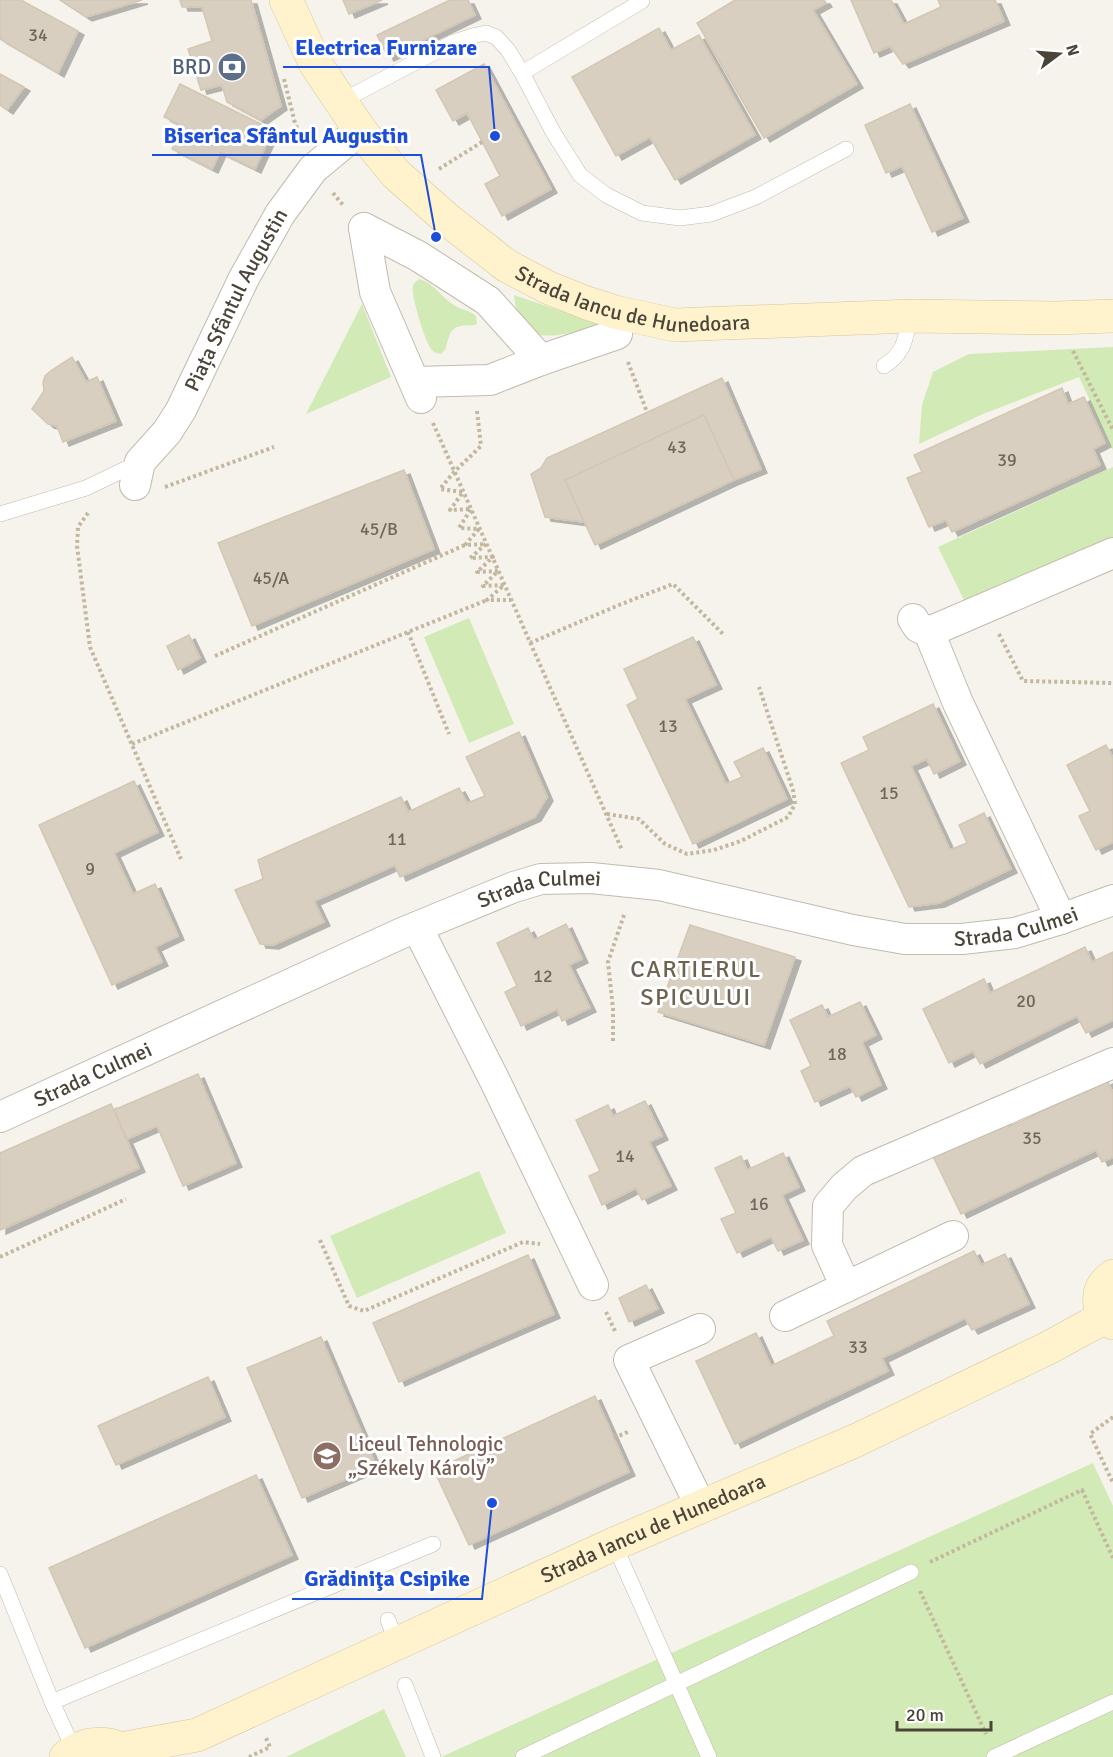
<svg xmlns="http://www.w3.org/2000/svg" width="1113" height="1757" viewBox="0 0 1113 1757" font-family="Signika,sans-serif">
	<defs>
		<filter id="shadow"><feDropShadow dx="6" dy="4" stdDeviation="0" flood-color="#0004"/></filter>
	</defs>
	<rect width="100%" height="100%" fill="#f6f3ec"/>
	<!-- green -->
	<g fill="#d2eab5">
		<path d="M419,279C433,282 442,298 454,305C461,310 470,310 476,316L477,324C471,327 467,324 461,326C448,328 449,340 445,350L441,354C437,353 435,353 432,350C426,345 410,293 413,286C414,282 416,282 419,279Z"/>
		<path d="M514,295L558,310L613,323C596,327 552,340 537,334C531,332 523,325 519,319C516,312 515,303 514,295Z"/>
		<path d="M362,304L391,377L306,414Z"/>
		<path d="M1113,347V450L1079,377L983,414L919,444L922,405L933,372L969,354Z"/>
		<path d="M1113,467V539L965,602L938,547Z"/>
		<path d="M469,618L514,724L469,743L424,637Z"/>
		<path d="M479,1171L506,1233L357,1298L330,1236Z"/>
		<path d="M1093,1463L1113,1506V1757H441Z"/>
		<path d="M384,1709L406,1757H286Z"/>
	</g>
	<!-- building -->
	<g fill="#d8cfc1" stroke="#d3c7b4" stroke-width="1.5" filter="url(#shadow)">
		<path d="M0,0H21L78,31L58,73L0,39Z"/>
		<path d="M60,0H142L86,17Z"/>
		<path d="M180,0H251L281,106L261,120L227,102L222,85L201,90L188,49L212,41L202,7H182Z"/>
		<path d="M343,0H382L349,14Z"/>
		<path d="M450,0H468L475,15L388,57L377,35Z"/>
		<path d="M735,0H824L826,3L813,10L857,84L764,138L697,23Z"/>
		<path d="M851,0H891L904,24L941,7L938,0H995L1004,21L903,64L890,46L874,53Z"/>
		<path d="M659,28L671,50L699,35L755,135L675,180L650,137L616,156L572,77Z"/>
		<path d="M484,64L551,189L502,216L485,184L500,176L467,113L453,121L436,90Z"/>
		<path d="M0,74L24,87L7,110L0,105Z"/>
		<path d="M180,84L273,130L255,169L220,152L212,169L172,149L183,126L164,117Z"/>
		<path d="M910,104L963,218L932,232L902,166L886,173L865,125Z"/>
		<path d="M72,357L86,382L97,377L116,421L63,442L57,426L48,424L32,409L44,391L43,382L45,376L52,370Z"/>
		<path d="M722,378L761,469L734,480L704,415L565,480L584,522L545,517L531,474L541,468L547,458Z"/>
		<path d="M1062,388L1068,404L1084,397L1105,443L1093,449L1100,465L952,532L946,520L929,527L907,478L922,472L914,455Z"/>
		<path d="M704,415L734,480L595,545L565,480Z"/>
		<path d="M404,470L434,549L252,626L218,543Z"/>
		<path d="M189,635L200,658L178,670L167,646Z"/>
		<path d="M693,637L716,685L685,699L726,784L742,777L734,762L763,748L787,799L693,844L627,705L638,699L624,669Z"/>
		<path d="M933,704L960,761L934,774L927,759L911,766L950,850L967,843L959,825L984,813L1011,869L939,903L909,907L841,763L869,750L863,737Z"/>
		<path d="M519,732L547,797L535,817L400,877L395,865L314,901L324,922L273,945L260,944L235,890L263,879L258,860L401,797L408,812L459,788L467,803L485,796L466,757Z"/>
		<path d="M1106,745L1113,758V842L1096,850L1079,816L1090,811L1067,765Z"/>
		<path d="M134,781L158,832L114,853L133,894L155,884L178,936L155,947L162,962L112,985L39,825Z"/>
		<path d="M566,924L582,959L569,965L590,1008L562,1021L557,1009L521,1026L505,992L517,986L497,943L528,928L534,940Z"/>
		<path d="M690,925L795,957L764,1045L658,1012Z"/>
		<path d="M1085,947L1092,962L1113,952V1020L1086,1033L1077,1016L980,1064L973,1051L949,1063L923,1009L984,979L990,993Z"/>
		<path d="M860,1002L876,1035L862,1042L881,1085L856,1097L850,1086L815,1102L801,1071L811,1066L790,1020L822,1005L828,1017Z"/>
		<path d="M198,1074L236,1163L183,1186L157,1126L127,1139L114,1110Z"/>
		<path d="M1107,1080L1113,1093V1157L1102,1162L1096,1150L961,1214L929,1148L1002,1113L1009,1127Z"/>
		<path d="M645,1101L662,1136L649,1142L671,1186L642,1200L636,1188L602,1205L589,1176L600,1171L576,1120L608,1105L613,1116Z"/>
		<path d="M111,1104L139,1168L0,1230V1153Z"/>
		<path d="M783,1153L799,1187L782,1195L803,1240L778,1251L771,1237L737,1253L721,1219L736,1213L715,1168L741,1156L747,1170Z"/>
		<path d="M974,1251L981,1265L1005,1254L1029,1304L972,1330L965,1318L882,1358L888,1371L735,1444L696,1361L756,1333L771,1366L834,1336L827,1321Z"/>
		<path d="M528,1255L554,1314L399,1382L373,1323Z"/>
		<path d="M646,1285L658,1309L629,1322L619,1298Z"/>
		<path d="M321,1337L376,1466L302,1498L247,1368Z"/>
		<path d="M208,1377L225,1417L116,1465L98,1426Z"/>
		<path d="M595,1396L629,1472L469,1545L434,1470Z"/>
		<path d="M256,1475L292,1555L85,1648L49,1568Z"/>
	</g>
	<g fill="none" stroke-linecap="round" stroke-linejoin="round">
		<!-- lane casing -->
		<g stroke="#c2bbae" stroke-width="16">
			<g id="lane">
				<path d="M522,73L642,1"/>
				<path d="M340,102L454,42L472,36L486,33L496,37L508,50L522,73L553,132L580,175L606,195L642,213L680,218L711,214L756,197L846,149"/>
				<path d="M884,366C905,353 905,338 911,316"/>
				<path d="M0,514L86,488L140,462"/>
				<path d="M614,1544L709,1757"/>
				<path d="M0,1574L52,1702L74,1750"/>
				<path d="M388,1620L397,1643"/>
				<path d="M405,1685L433,1757"/>
				<path d="M52,1702L433,1544"/>
				<path d="M523,1757L911,1572"/>
				<path d="M994,1757L1113,1702"/>
			</g>
		</g>
		<!-- street casing -->
		<g stroke="#c2bbae" stroke-width="32">
			<g id="street">
				<path d="M364,228L418,256L488,301L541,360"/>
				<path d="M364,228L375,292L421,398"/>
				<path d="M415,382L490,380L541,360L617,334"/>
				<path id="s1" d="M135,485L140,462L167,432L181,410L244,278L280,214L313,169L360,130"/>
				<path d="M913,619L918,627L929,632L958,703L1061,919"/>
				<path d="M929,632L1113,553"/>
				<path d="M417,927L495,1081L593,1285"/>
				<path id="s2" d="M0,1117L402,933L514,887L541,879L591,878L659,885L853,930L905,939H962L1015,933L1061,919L1113,900"/>
				<path d="M846,1287L827,1245L828,1206L844,1187L863,1171L1113,1063"/>
				<path d="M785,1316L953,1236"/>
				<path d="M700,1329L629,1360L701,1507"/>
			</g>
		</g>
		<!-- secondary casing -->
		<g stroke="#d6c79b" stroke-width="34">
			<g id="secondary">
				<path id="s3" d="M286,0L315,63L360,130L396,174L448,220L507,266L549,288L587,303L615,312L675,325L911,316L1057,318L1113,316"/>
				<path d="M1113,1276C1095,1289 1095,1309 1113,1323"/>
				<path id="s4" d="M120,1749L197,1735L614,1544L857,1440L1048,1348L1105,1317"/>
				<path d="M66,1757C85,1741 113,1739 131,1757"/>
			</g>
		</g>
		<!-- path -->
		<g stroke="#c4b79f" stroke-width="4" stroke-dasharray="3 3" stroke-linecap="butt">
			<path d="M284,79L295,123L302,140"/>
			<path d="M439,169L482,142"/>
			<path d="M333,193L343,205"/>
			<path d="M1073,351L1113,430"/>
			<path d="M628,362L647,412"/>
			<path d="M477,411L481,446L454,472L440,489L463,492L450,510L471,509L459,528L479,529L465,545L486,544L470,558L493,557L477,572L498,571L483,586L504,585L487,600H511"/>
			<path d="M433,423L622,850"/>
			<path d="M165,487L274,447"/>
			<path d="M88,513L78,527L77,546L90,647L181,859"/>
			<path d="M408,632L449,734"/>
			<path d="M999,634L1023,681L1113,683"/>
			<path d="M530,643L619,605L673,584L724,635"/>
			<path d="M215,656L465,545"/>
			<path d="M132,744L487,600"/>
			<path d="M607,814L639,819L665,844L687,854L714,850L741,841L788,817L795,804L793,790L759,687"/>
			<path d="M613,1041V1009L608,962L625,912"/>
			<path d="M320,1240L349,1306L364,1311L523,1242L540,1244"/>
			<path d="M0,1257L126,1199"/>
			<path d="M606,1312L616,1333"/>
			<path d="M1113,1417L1090,1434L1113,1483"/>
			<path d="M614,1438L630,1431"/>
			<path d="M930,1562L1082,1490L1113,1558"/>
			<path d="M920,1591L986,1734"/>
			<path d="M249,1757L270,1747L266,1738"/>
		</g>
		<!-- lane -->
		<use href="#lane" stroke="#fff" stroke-width="15"/>
		<!-- street -->
		<use href="#street" stroke="#fff" stroke-width="30"/>
		<!-- secondary -->
		<use href="#secondary" stroke="#fff3cd" stroke-width="33"/>
	</g>
	<!-- icons -->
	<defs>
		<g id="bank-disc" transform="scale(1.5)"><circle r="9.5" fill="#5c6f8a" stroke="#fff"/><path d="M-6-4H6V4H-6ZM0-2.3a2.3 2.3 0 1 0 0 4.6a2.3 2.3 0 1 0 0-4.6Z" fill="#fff"/></g>
		<g id="school-disc" transform="scale(1.5)"><circle r="9.5" fill="#8d6e63" stroke="#fff"/><path d="M0-5L7-2L0 1L-7-2ZM-4 1L0 2.5L4 1V4Q0 6-4 4Z" fill="#fff"/></g>
	</defs>
	<g fill-rule="evenodd">
		<use href="#bank-disc" x="232" y="67"/>
		<use href="#school-disc" x="327" y="1456"/>
	</g>
	<g text-anchor="middle" dominant-baseline="central" stroke-width="6" stroke-linejoin="round" paint-order="stroke">
		<!-- number labels -->
		<g font-size="18" fill="#6e675b">
			<text x="38" y="35">34</text>
			<text x="677" y="447">43</text>
			<text x="1007" y="460">39</text>
			<text x="379" y="529">45/B</text>
			<text x="271" y="578">45/A</text>
			<text x="668" y="726">13</text>
			<text x="889" y="793">15</text>
			<text x="397" y="839">11</text>
			<text x="90" y="869">9</text>
			<text x="543" y="976">12</text>
			<text x="1026" y="1001">20</text>
			<text x="837" y="1054">18</text>
			<text x="1032" y="1138">35</text>
			<text x="625" y="1156">14</text>
			<text x="759" y="1204">16</text>
			<text x="858" y="1347">33</text>
		</g>
		<!-- service labels -->
		<g font-size="21" fill="#4e5e75" stroke="#fff" text-anchor="end">
			<text x="211" y="67">BRD</text>
		</g>
		<!-- street labels -->
		<g font-size="21" fill="#4b4439" stroke="#fff">
			<text stroke="none"><textPath href="#s3" startOffset="484">Strada Iancu de Hunedoara</textPath></text>
			<text stroke="none"><textPath href="#s1" startOffset="213">Piața Sfântul Augustin</textPath></text>
			<text stroke="none"><textPath href="#s2" startOffset="588">Strada Culmei</textPath></text>
			<text stroke="none"><textPath href="#s2" startOffset="1074">Strada Culmei</textPath></text>
			<text stroke="none"><textPath href="#s2" startOffset="102">Strada Culmei</textPath></text>
			<text stroke="none"><textPath href="#s4" startOffset="579">Strada Iancu de Hunedoara</textPath></text>
		</g>
		<!-- education labels -->
		<g font-size="21" fill="#785e54" stroke="#fff" text-anchor="start">
			<text x="348" y="1444">Liceul Tehnologic<tspan x="348" dy="24">„Székely Károly”</tspan></text>
		</g>
		<!-- quarter labels -->
		<g font-size="24" letter-spacing="1.5" fill="#6e6250" stroke="#fff">
			<text x="696" y="969">CARTIERUL<tspan x="696" dy="28">SPICULUI</tspan></text>
		</g>
	</g>
	<!-- callouts -->
	<path fill="none" stroke="#1d4ed8" stroke-width="2" d="M495 136L489 67H283M436 237L421 155H152M492 1503L482 1599H292"/>
	<g fill="#1d4ed8" stroke="#fff" stroke-width="2">
		<circle cx="495" cy="136" r="6"/>
		<circle cx="436" cy="237" r="6"/>
		<circle cx="492" cy="1503" r="6"/>
	</g>
	<g font-size="22" text-anchor="middle" font-weight="bold" fill="#1d4ed8" stroke="#fff" stroke-width="6" stroke-linejoin="round" paint-order="stroke">
		<text x="386" y="55">Electrica Furnizare</text>
		<text x="286" y="143">Biserica Sfântul Augustin</text>
		<text x="387" y="1586">Grădiniţa Csipike</text>
	</g>
	<!-- north arrow -->
	<g transform="translate(1059 54) rotate(74)" stroke="#ffffff" stroke-width="4.5" paint-order="stroke">
	<path d="M0-4.5L10 22L0 15L-10 22Z" fill="#4b4439"/>
	<text y="-9" font-size="16" font-weight="bold" text-anchor="middle" fill="#4b4439">N</text>
	</g>
	<!-- scale -->
	<path d="M897 1721v9h94v-9" fill="none" stroke="#4b4439" stroke-width="3"/>
	<text x="906" y="1721" font-size="18" fill="#4b4439" stroke="#ffffff" stroke-width="4.5" paint-order="stroke">20 m</text>
</svg>
